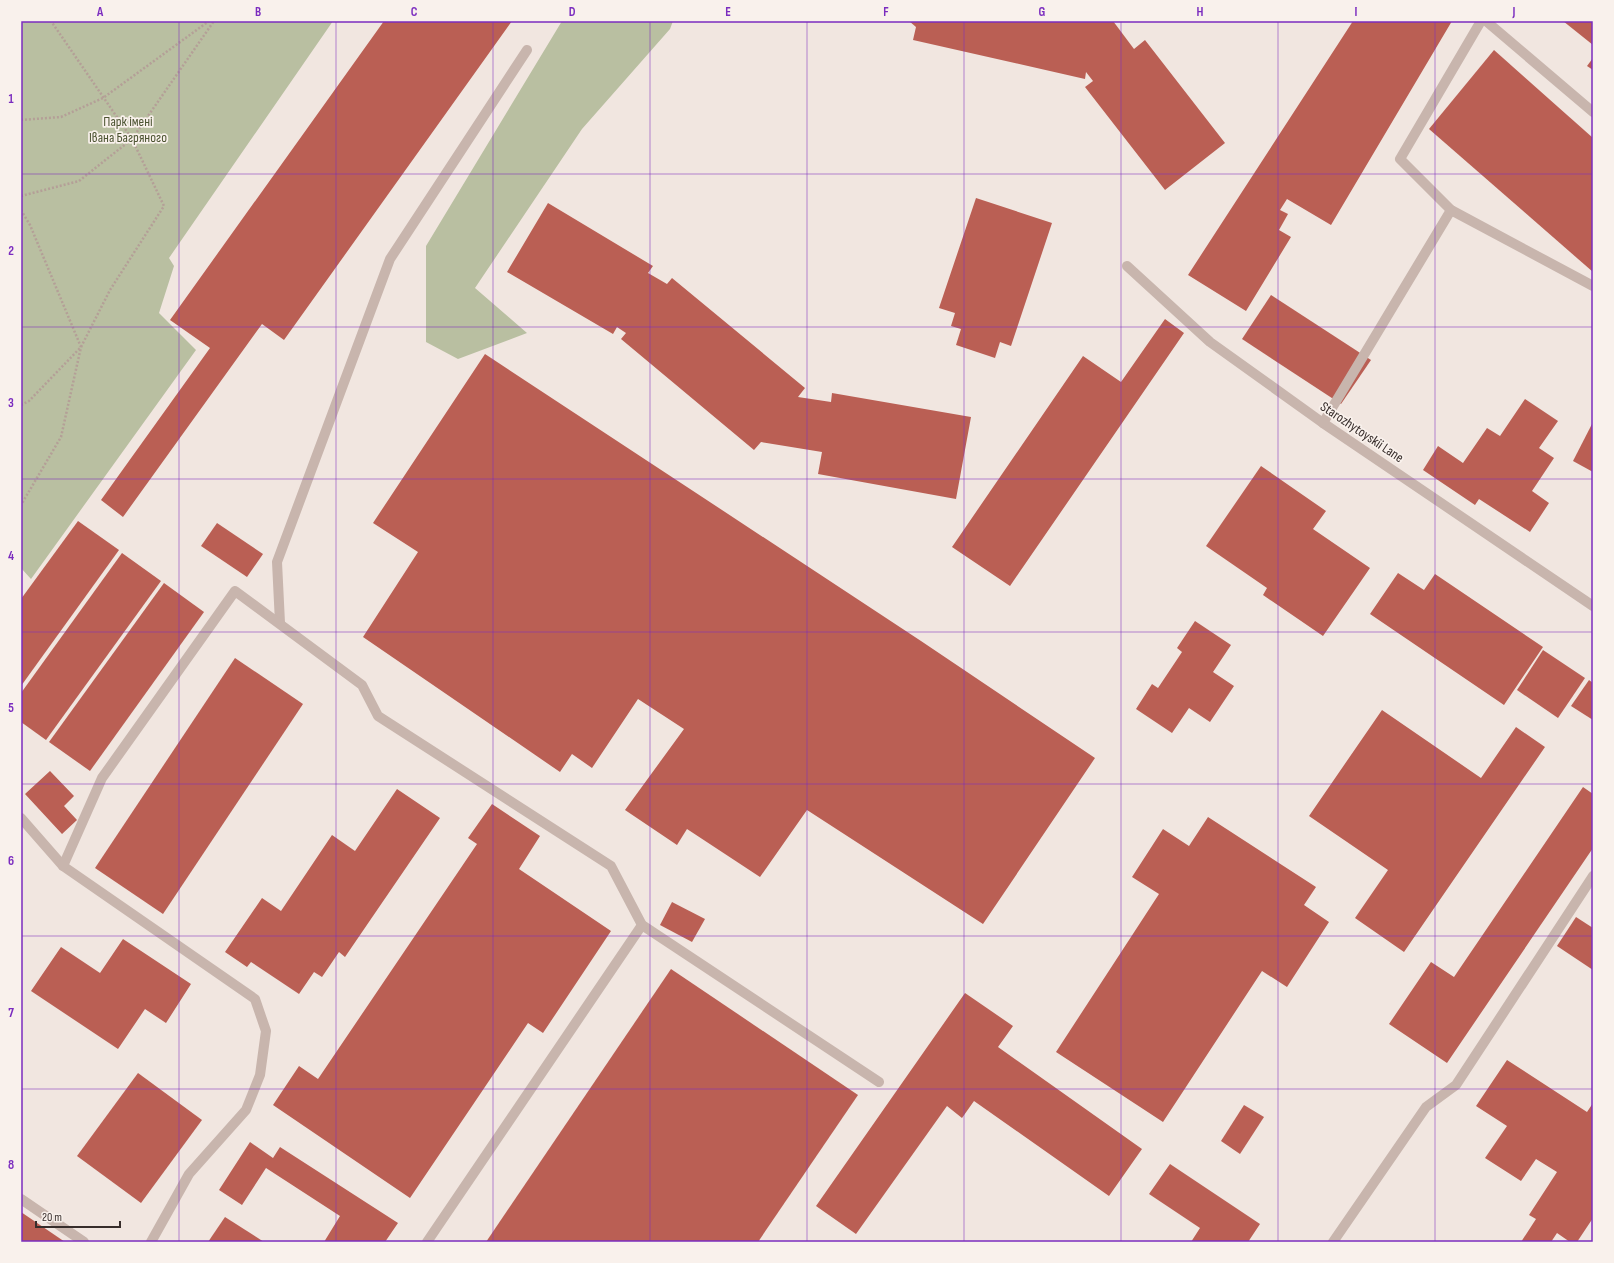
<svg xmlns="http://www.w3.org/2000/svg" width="1614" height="1263" viewBox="0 0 1614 1263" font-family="'Sofia Sans Condensed',sans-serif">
	<rect width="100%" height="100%" fill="#f1e6e0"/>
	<!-- green -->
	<g fill="#b9bfa1">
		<path d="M21,21H333L169,258L174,266L159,313L196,350L31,579L21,568Z"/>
		<path d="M562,21H673L670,29L582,129L475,288L527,333L458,359L426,342V246Z"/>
	</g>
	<!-- building -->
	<g fill="#ba5f54">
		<path d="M384,21H512L284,340L262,324L123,517L101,500L210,348L170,320Z"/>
		<path d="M909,21H1113L1134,49L1145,40L1225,143L1165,190L1085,87L1093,81L1086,72L1085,79L913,40L916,27Z"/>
		<path d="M1353,21H1452L1331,225L1287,199L1280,210L1288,214L1279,230L1291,237L1246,311L1188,275Z"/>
		<path d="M1563,21H1593V45Z"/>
		<path d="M1494,50L1593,138V272L1429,129Z"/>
		<path d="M1593,58V70L1587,66Z"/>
		<path d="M976,198L1052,223L1011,346L1000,342L995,358L956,345L961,329L951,326L955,313L939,308Z"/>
		<path d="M548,203L653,266L648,273L667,284L672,278L805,388L798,397L831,402L832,393L971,417L956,499L818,474L822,452L761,442L754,450L621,339L626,333L617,327L613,334L507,272Z"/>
		<path d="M1271,295L1371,360L1341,404L1242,339Z"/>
		<path d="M1165,319L1184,333L1010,586L952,547L1083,356L1121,382Z"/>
		<path d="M485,354L921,641L1095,758L983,924L807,810L760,877L687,829L677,845L625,810L684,729L638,699L592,768L572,754L560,772L363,637L418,552L373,523Z"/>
		<path d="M1525,399L1558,421L1539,448L1554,458L1532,491L1549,503L1530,532L1479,499L1475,505L1423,470L1438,446L1463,463L1487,428L1500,436Z"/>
		<path d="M1593,422V472L1573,461Z"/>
		<path d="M1261,466L1326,511L1313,529L1370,568L1323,636L1263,595L1267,588L1206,546Z"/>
		<path d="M78,521L119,550L21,686V599Z"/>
		<path d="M217,523L263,554L247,577L201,546Z"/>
		<path d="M122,553L161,581L46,740L21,722V693Z"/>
		<path d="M1398,573L1424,590L1435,574L1543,647L1504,705L1370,614Z"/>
		<path d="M164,583L204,612L90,771L49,742Z"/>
		<path d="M1195,621L1231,645L1213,672L1234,686L1210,722L1189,708L1172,733L1136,709L1152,684L1158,688L1182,652L1177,648Z"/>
		<path d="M1543,650L1585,678L1558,718L1517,690Z"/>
		<path d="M235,658L303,704L163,914L95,868Z"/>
		<path d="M1589,680L1593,683V720L1571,706Z"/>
		<path d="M1382,710L1481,778L1516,727L1545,747L1404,952L1355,918L1388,870L1309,816Z"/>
		<path d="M50,771L74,796L64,806L77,820L62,834L25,794Z"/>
		<path d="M1583,787L1593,794V848L1447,1063L1389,1024L1431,962L1454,977Z"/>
		<path d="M397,789L440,818L345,957L339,952L322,977L314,972L299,994L251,962L247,967L225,952L262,898L281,911L332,835L355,851Z"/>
		<path d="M492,804L540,836L519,869L611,931L543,1033L528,1023L410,1198L273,1105L299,1066L318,1079L477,844L468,838Z"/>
		<path d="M1208,817L1316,887L1304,905L1329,922L1287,987L1262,971L1163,1122L1056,1052L1159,894L1132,877L1163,829L1189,846Z"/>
		<path d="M672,902L705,919L692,942L660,925Z"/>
		<path d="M1576,917L1593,928V970L1557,946Z"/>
		<path d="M123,939L191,984L166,1023L145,1009L118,1049L31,991L61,947L100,973Z"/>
		<path d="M671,969L858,1095L758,1242H486Z"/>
		<path d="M965,993L1013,1026L998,1047L1142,1149L1109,1196L974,1101L962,1118L947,1106L856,1234L816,1206Z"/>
		<path d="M1507,1060L1587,1112L1593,1103V1218L1577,1242H1570L1557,1233L1551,1242H1521L1536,1219L1529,1215L1557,1172L1536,1159L1521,1181L1485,1158L1507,1126L1476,1106Z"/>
		<path d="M138,1073L202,1120L141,1203L77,1156Z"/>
		<path d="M1244,1105L1264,1117L1240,1154L1221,1141Z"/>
		<path d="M250,1142L273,1158L280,1147L398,1223L385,1242H324L340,1216L266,1168L242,1205L219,1190Z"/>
		<path d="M1170,1164L1260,1224L1248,1242H1191L1200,1228L1149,1194Z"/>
		<path d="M21,1212L65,1242H21Z"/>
		<path d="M225,1217L264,1242H208Z"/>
	</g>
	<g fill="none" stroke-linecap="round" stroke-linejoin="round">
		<!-- path -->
		<g stroke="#b49f97" stroke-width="2.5" stroke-dasharray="2 2" stroke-linecap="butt">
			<path d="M21,120L61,117L103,98L209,21"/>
			<path d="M21,196L79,181L132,139L214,21"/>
			<path d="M21,210L30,225L81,347L61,437L21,505"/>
			<path d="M21,405L29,401L81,347L110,290L164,206L132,139L51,21"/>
		</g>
		<!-- minor -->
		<g stroke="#c8b5ad" stroke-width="10">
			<path d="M1481,21L1400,159L1451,210L1593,286"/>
			<path d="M1486,21L1593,112"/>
			<path d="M1127,266L1210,342L1323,423L1593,606"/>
			<path d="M1323,423L1451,210"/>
			<path d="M280,623L277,562L390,259L527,50"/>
			<path d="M21,818L63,866L255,999L266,1031L260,1075L246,1110L189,1174L151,1242"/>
			<path d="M63,866L102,778L235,591L362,685L378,716L611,866L642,925L879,1082"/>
			<path d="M21,1199L84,1242"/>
			<path d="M427,1242L642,925"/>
			<path d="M1333,1242L1426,1107L1456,1085L1593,876"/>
		</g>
	</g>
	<!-- grid -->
	<path fill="none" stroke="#7b2cbf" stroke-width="1" stroke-opacity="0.55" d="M179,21V1242M336,21V1242M493,21V1242M650,21V1242M807,21V1242M964,21V1242M1121,21V1242M1278,21V1242M1435,21V1242M21,174H1593M21,327H1593M21,479H1593M21,632H1593M21,784H1593M21,936H1593M21,1089H1593"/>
	<g text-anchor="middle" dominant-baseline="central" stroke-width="3.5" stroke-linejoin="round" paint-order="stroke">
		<!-- park labels -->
		<g font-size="14" fill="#4b5331" stroke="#f9f1ec">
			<text x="128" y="121">Парк імені<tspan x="128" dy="16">Івана Багряного</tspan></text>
		</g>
		<!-- street labels -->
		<g font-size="14" fill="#372d2b" stroke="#f9f1ec">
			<text transform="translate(1362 432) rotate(34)">Starozhytoyskii Lane</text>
		</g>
	</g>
	<!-- border -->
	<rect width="1614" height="1263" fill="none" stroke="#f9f1ec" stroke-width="44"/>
	<!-- scale -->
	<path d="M36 1221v6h84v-6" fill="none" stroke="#372d2b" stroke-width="2"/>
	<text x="42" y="1221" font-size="12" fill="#372d2b" stroke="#f9f1ec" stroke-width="3" paint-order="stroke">20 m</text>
	<rect x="22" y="22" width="1570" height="1219" fill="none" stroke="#7b2cbf" stroke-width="1.5"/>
	<g font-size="13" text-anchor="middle" font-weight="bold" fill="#7b2cbf">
		<text x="100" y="16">A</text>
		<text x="258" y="16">B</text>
		<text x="414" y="16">C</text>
		<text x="572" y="16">D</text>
		<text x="728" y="16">E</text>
		<text x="886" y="16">F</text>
		<text x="1042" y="16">G</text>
		<text x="1200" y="16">H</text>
		<text x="1356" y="16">I</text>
		<text x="1514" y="16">J</text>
		<text x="11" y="103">1</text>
		<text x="11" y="255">2</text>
		<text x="11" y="407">3</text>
		<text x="11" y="560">4</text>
		<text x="11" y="712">5</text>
		<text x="11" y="865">6</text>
		<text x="11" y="1017">7</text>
		<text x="11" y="1169">8</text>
	</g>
</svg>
